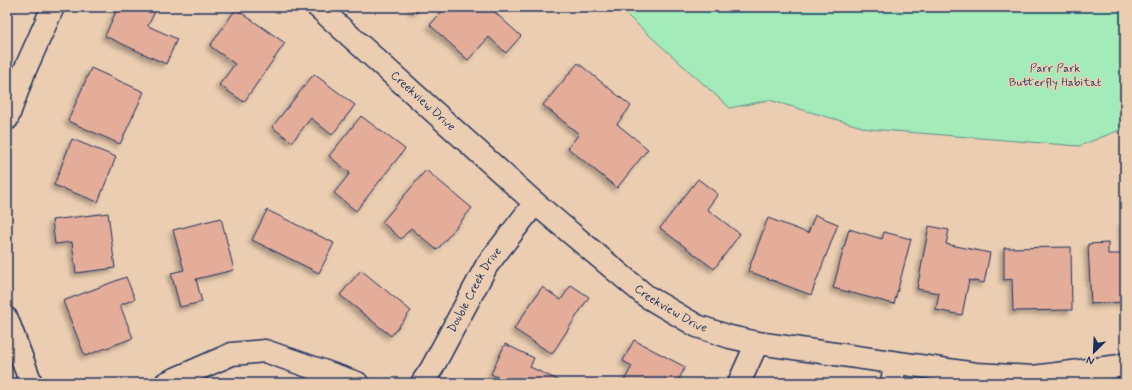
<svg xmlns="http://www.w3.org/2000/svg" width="1132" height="390" viewBox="0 0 1132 390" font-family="Mynerve,sans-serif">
	<defs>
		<filter id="shadow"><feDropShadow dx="-3.5" dy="3.5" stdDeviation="2" flood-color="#0004"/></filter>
	</defs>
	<rect width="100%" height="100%" fill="#ebceb2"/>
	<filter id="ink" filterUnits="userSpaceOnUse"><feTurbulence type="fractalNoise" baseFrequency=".025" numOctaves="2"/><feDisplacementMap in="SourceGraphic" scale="8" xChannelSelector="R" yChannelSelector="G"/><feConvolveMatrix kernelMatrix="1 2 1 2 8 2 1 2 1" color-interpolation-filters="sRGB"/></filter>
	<g filter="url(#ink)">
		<!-- green -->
		<path fill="#a3ebb9" stroke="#5f8d8c" d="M618,7H1125V128L1079,146L869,129L769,100L730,108Z"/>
		<!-- building -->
		<g fill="#e4ad99" stroke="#1b2f5e" filter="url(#shadow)">
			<path d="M118,7H157L148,26L177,39L166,64L105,36Z"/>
			<path d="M410,7H422L416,13Z"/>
			<path d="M446,7H489L521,36L506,53L489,37L468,60L430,25Z"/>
			<path d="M236,9L285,43L244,102L219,85L235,64L210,46Z"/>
			<path d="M578,63L631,106L617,124L648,149L617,188L568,148L579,134L543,105Z"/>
			<path d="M91,68L144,92L120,144L68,121Z"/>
			<path d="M314,74L355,105L332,135L311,118L292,142L272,127Z"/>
			<path d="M361,116L405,149L356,211L334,193L350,173L329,156Z"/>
			<path d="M72,139L116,157L98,202L54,185Z"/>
			<path d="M426,170L472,208L437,250L411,228L401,239L382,222Z"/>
			<path d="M698,179L718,194L707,209L740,234L714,269L660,228Z"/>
			<path d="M267,210L334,243L319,273L252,240Z"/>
			<path d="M108,213L115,268L76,273L72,242L55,244L52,220Z"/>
			<path d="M815,215L838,224L811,295L748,271L768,218L808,233Z"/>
			<path d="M221,218L234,270L196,279L202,302L180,307L171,273L184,270L173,230Z"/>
			<path d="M1122,223H1125V302L1091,304L1088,244L1108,243V254H1124Z"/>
			<path d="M929,226L949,230L946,244L990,253L984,283L969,280L962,315L936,310L939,293L917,289Z"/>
			<path d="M849,229L882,239L884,232L911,239L894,304L833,288Z"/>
			<path d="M1071,247L1072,310L1013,311L1012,279L1004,280V248Z"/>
			<path d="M361,270L411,311L391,336L340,295Z"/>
			<path d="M126,277L135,299L120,305L133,338L85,356L63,301Z"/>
			<path d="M571,285L589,297L552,354L514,329L542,287L561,300Z"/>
			<path d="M634,340L685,367L677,383H623L632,366L623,361Z"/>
			<path d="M505,344L534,358L530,367L558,380L557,383H503L504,380L491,374Z"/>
		</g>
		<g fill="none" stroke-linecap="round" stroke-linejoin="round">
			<!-- minor casing -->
			<g stroke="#1b2f5e" stroke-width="25">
				<g id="minor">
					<path id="s1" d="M318,7L535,203L646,296L697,326L730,337L757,343L976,374L1033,377L1120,366L1125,364"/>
					<path d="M7,119L24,72L53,7"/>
					<path d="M7,319L31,383"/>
					<path d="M166,383L232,354L265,351L357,383"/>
					<path id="s2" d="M422,383L432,368L487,265L535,203"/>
					<path d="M739,383L757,343"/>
					<path d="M892,383L895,363"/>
				</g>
			</g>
			<!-- minor -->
			<use href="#minor" stroke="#ebceb2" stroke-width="22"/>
		</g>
	</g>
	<g text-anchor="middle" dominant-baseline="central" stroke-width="3" stroke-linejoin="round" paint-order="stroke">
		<!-- park labels -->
		<g font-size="12" fill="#294267" stroke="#ebceb2">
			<text x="1055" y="69">Parr Park<tspan x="1055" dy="14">Butterfly Habitat</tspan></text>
		</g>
		<!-- street labels -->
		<g font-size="12" fill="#1b2f5e" stroke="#ebceb2">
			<text stroke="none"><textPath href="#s1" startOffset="141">Creekview Drive</textPath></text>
			<text stroke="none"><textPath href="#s2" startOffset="107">Double Creek Drive</textPath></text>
			<text stroke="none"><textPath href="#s1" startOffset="465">Creekview Drive</textPath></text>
		</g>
	</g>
	<!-- margin -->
	<rect width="1132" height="390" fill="none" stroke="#ebceb2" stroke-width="24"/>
	<rect x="12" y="12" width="1108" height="366" fill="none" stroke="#1b2f5e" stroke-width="1.5" filter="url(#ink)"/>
	<!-- north arrow -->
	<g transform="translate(1094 352) rotate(204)" stroke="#ebceb2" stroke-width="3" paint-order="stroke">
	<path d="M0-3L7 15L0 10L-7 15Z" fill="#1b2f5e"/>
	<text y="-6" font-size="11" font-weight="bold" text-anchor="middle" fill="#1b2f5e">N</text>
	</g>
</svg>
